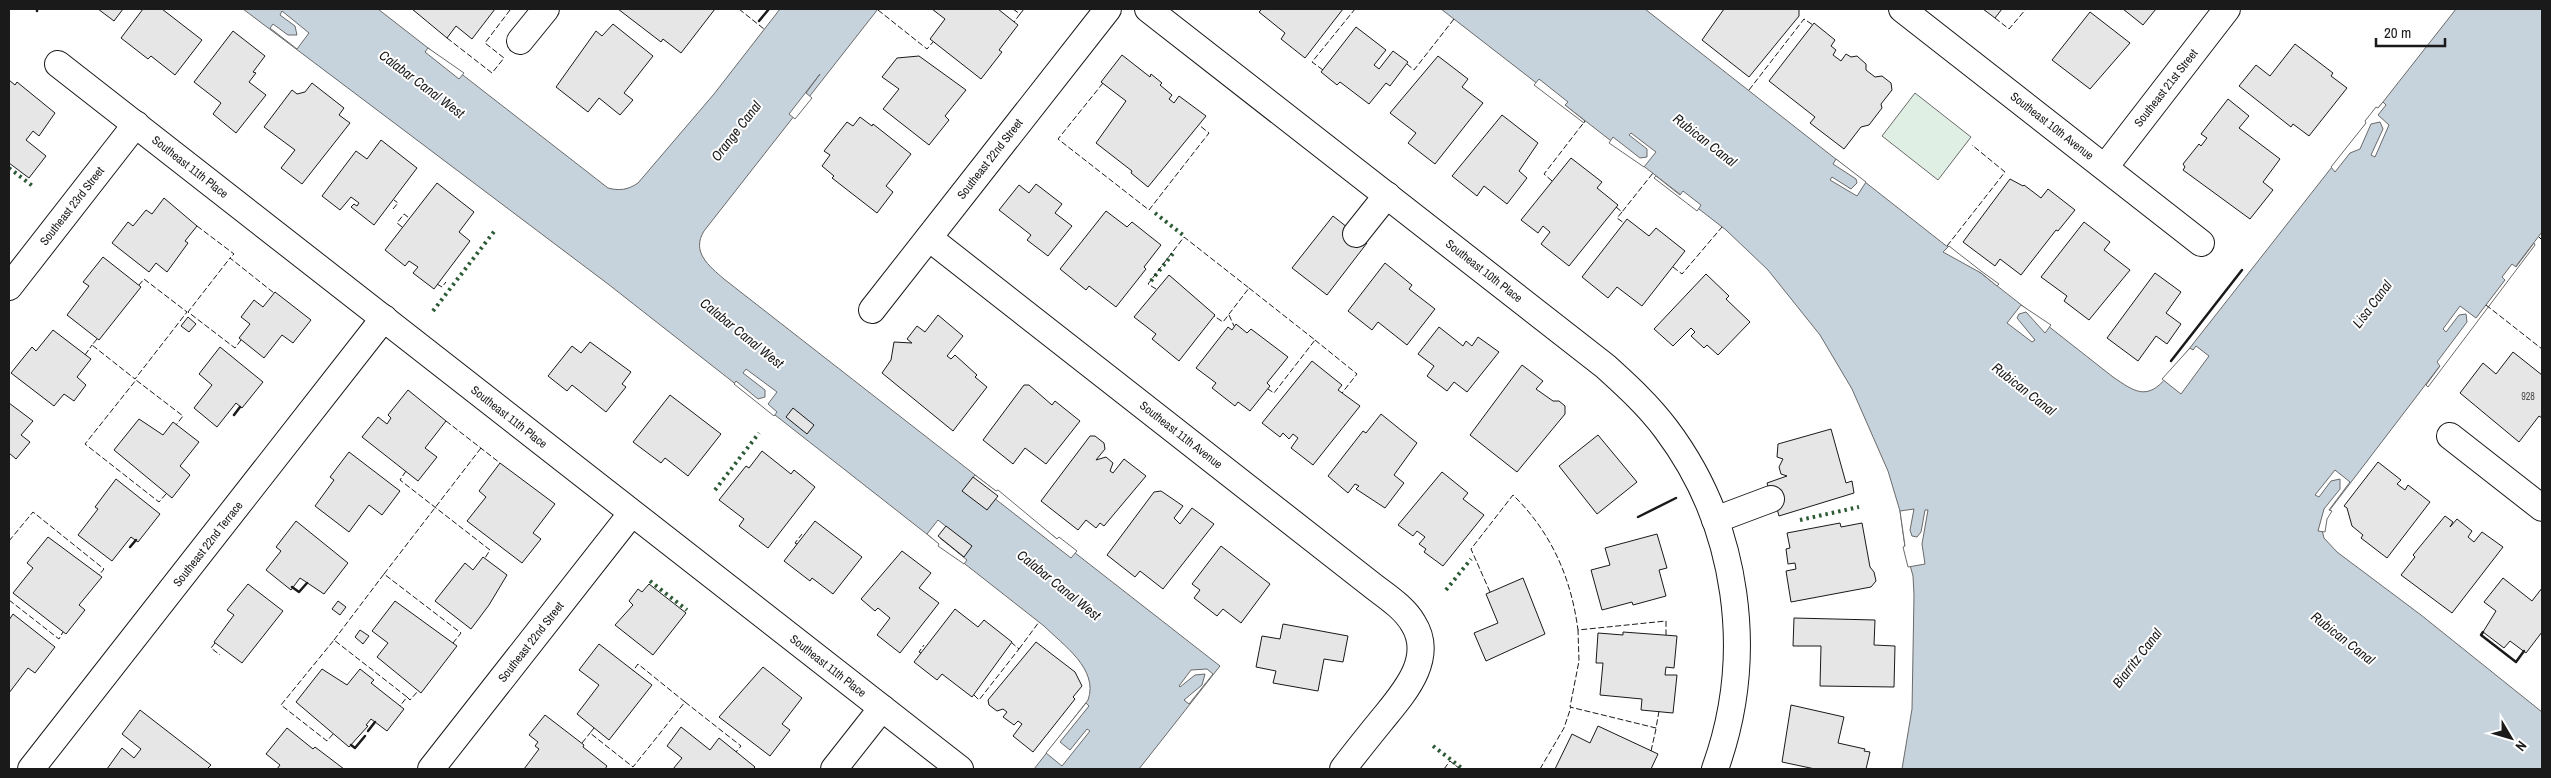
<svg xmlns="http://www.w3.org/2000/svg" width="2551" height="778" viewBox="0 0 2551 778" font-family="'Archivo Narrow',sans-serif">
	<rect width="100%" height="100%" fill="#fff"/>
	<!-- green -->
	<path fill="#e0efe3" stroke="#6a6a6a" d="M1915,93L1971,137L1938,180L1882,136Z"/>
	<!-- water -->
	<g fill="#c6d2dc" stroke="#6a6a6a">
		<path d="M243,9H378L608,188C619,191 628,190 638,183L714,94L780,9H878L704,231C691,252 709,266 724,279L1220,666L1139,769H1034L1088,700C1099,669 1063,645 1044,626L608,284Z"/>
		<path d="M1441,9H1645L2113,377C2135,392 2147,401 2167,377L2456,9H2542V232L2329,511L2322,530L2324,538L2337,552L2421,615L2542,712V769H1902L1912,709L1914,595L1913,576L1905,547L1900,511L1888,471L1852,389L1820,335L1768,270L1726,230Z"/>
	</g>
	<!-- pier -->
	<g fill="#fff" stroke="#6a6a6a">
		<path d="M282,11L309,33L297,49L270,28L273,24L288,35H297L295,26L280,15Z"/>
		<path d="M428,48L464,73L459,79L425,52Z"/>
		<path d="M820,74L806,93L812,98L795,119L789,114Z"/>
		<path d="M1539,79L1568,102L1565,105L1585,121L1584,123L1534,85Z"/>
		<path d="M2383,102L2386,105L2378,115L2389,125L2375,157L2371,155L2383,129L2380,122L2371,124L2360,149L2350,153L2335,172L2331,167L2366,123L2365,121L2376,107L2378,108Z"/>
		<path d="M1631,133L1656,152L1644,167L1609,143L1613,137L1640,158L1647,157V149L1629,135Z"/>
		<path d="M1836,159L1866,182L1857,196L1830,180L1832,177L1851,189L1857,183L1856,179L1833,164Z"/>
		<path d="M1656,176L1680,195L1683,191L1701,205L1697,211L1654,178Z"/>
		<path d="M2534,243L2535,245L2428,387L2426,385L2440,366L2437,362L2467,322L2466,314L2459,315L2446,332L2443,329L2460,306L2476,318L2505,280L2502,277L2512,264L2516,267Z"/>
		<path d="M1949,246L1981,271L1999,284L1997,286L1981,273L1943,252Z"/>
		<path d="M2021,305L2051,325L2045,333L2026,312L2019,314L2017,318L2035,340L2032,342L2007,323Z"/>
		<path d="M2196,346L2209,356L2181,394L2162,379L2190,348L2193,350Z"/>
		<path d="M746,369L777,392L768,404L777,412L774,416L734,384L736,381L758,399L765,397V390L743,373Z"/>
		<path d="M2335,470L2350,482L2329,510L2332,511L2327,519L2325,532L2318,531L2324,509L2340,489V479L2331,481L2319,497L2315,495Z"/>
		<path d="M975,475L996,491L998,490L1057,539L1059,537L1077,551L1071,558L971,480Z"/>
		<path d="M1914,509L1910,530L1912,536L1917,537L1921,532L1925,510H1928L1922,544L1925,564L1908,567L1903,547L1905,546L1900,511Z"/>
		<path d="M938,520L948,528L940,538L967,560L964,564L938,546L939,544L927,534Z"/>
		<path d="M1207,669L1213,674L1189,704L1184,700L1202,685L1205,674L1195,675L1180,687L1179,686L1191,670Z"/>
		<path d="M1086,703L1089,706L1060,742L1070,750L1087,729L1090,731L1062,766L1046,753Z"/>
	</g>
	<!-- building -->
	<g fill="#e6e6e6" stroke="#1a1a1a">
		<path d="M98,9H123L114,21Z"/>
		<path d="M143,9H162L202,40L175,75L151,56L148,59L121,38Z"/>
		<path d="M412,9H495L472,39L456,26L447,38Z"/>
		<path d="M618,9H715L681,53L663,39L661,42Z"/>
		<path d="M932,9H998L1018,25L999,50L1002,52L981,79L930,39L945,19Z"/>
		<path d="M1262,9H1343L1305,58L1281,39L1285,33L1259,12Z"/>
		<path d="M1724,9H1799V16L1749,77L1702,40Z"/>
		<path d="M1983,9H2002L1995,18Z"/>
		<path d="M2123,9H2156L2143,25Z"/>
		<path d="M2090,12L2130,43L2090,89L2052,60Z"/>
		<path d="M1814,23L1835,40L1831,46L1836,50L1833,55L1841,61L1846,54L1851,57L1857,56L1866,64V70L1875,77L1882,76L1891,83L1892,90L1881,104L1882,108L1869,125L1861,127L1844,149L1810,123L1815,117L1769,81Z"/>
		<path d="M613,24L653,56L624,93L633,100L620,115L599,98L588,112L556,87L596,31L602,36Z"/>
		<path d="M1356,27L1386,50L1374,65L1379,69L1393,51L1408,62L1390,86L1386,83L1369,104L1340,82L1337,85L1321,72Z"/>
		<path d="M233,31L265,56L253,72L256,73L249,82L266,95L236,133L213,114L221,103L194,82Z"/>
		<path d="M2295,44L2333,73L2331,76L2347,88L2309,136L2293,124L2291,127L2239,86L2256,65L2270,76Z"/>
		<path d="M1122,55L1150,77L1151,74L1162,83L1160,85L1172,95L1169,99L1174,103L1179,96L1206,116L1148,187L1131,173L1132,171L1096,143L1126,101L1101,82Z"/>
		<path d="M919,56L966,90L945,116L949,120L929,145L883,109L899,89L882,77L897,58Z"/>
		<path d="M1438,56L1468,79L1462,87L1483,103L1435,164L1408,143L1416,133L1390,113Z"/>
		<path d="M9,80L15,85L17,82L55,113L39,136L33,131L26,140L46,156L29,178L9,163Z"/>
		<path d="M312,83L344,108L339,115L350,123L302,184L281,168L295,150L264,127L292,90L297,94L305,92Z"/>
		<path d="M2228,99L2249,116L2239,128L2280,159L2263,182L2273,190L2250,219L2183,170L2185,167L2183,164L2199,144L2201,146L2207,138L2201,134Z"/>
		<path d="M1502,115L1538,143L1519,171L1527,178L1507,204L1484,186L1477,196L1452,176Z"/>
		<path d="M860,117L872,126L873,124L911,154L886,186L893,192L877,213L832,178L834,176L822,166L830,155L824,151L847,122L853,126Z"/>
		<path d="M381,140L417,168L374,225L351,207L354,204L357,206L359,203L351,197L340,210L322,196L356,151L367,159Z"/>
		<path d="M1571,158L1602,182L1597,188L1618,205L1569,266L1541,244L1550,232L1543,226L1538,233L1521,220Z"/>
		<path d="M2010,179L2023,186L2024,185L2041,198L2048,189L2075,210L2058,231L2056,230L2021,275L2000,259L1995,266L1963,242Z"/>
		<path d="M437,183L474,212L459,232L470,241L434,289L413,273L418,267L409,261L405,266L385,250Z"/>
		<path d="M1036,184L1062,204L1055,213L1072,226L1048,256L1027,240L1031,235L999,210L1019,185L1029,193Z"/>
		<path d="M164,198L197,226L185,241L188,243L167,272L156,263L149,272L112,243L128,222L133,226L146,210L152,214Z"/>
		<path d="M1106,211L1127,227L1132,222L1161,245L1144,267L1146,269L1116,307L1089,286L1086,290L1060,269Z"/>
		<path d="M1333,216L1367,243L1327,295L1292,268Z"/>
		<path d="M1627,219L1649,236L1656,228L1685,251L1642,306L1617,287L1608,298L1582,277Z"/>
		<path d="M2084,222L2110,242L2104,250L2130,270L2089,320L2064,301L2067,296L2041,277Z"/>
		<path d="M103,257L141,287L99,340L67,315L89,286L83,282Z"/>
		<path d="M1385,263L1412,285L1409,289L1435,309L1407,345L1378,322L1372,330L1348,311Z"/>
		<path d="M2155,273L2181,292L2166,313L2181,324L2167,344L2156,336L2138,361L2107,338Z"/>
		<path d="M1706,274L1729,296L1726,299L1750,322L1718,355L1707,345L1704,348L1691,336L1695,332L1691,328L1673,346L1654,329Z"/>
		<path d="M1169,275L1215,315L1179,361L1152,339L1156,334L1134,317Z"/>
		<path d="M275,292L311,320L293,343L282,335L264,358L239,338L250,324L241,317L254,300L263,307Z"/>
		<path d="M938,315L963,336L947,356L951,359L955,355L977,375L975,377L987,387L953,431L882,373L891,360L894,342L912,343L907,339L917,326L925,332Z"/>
		<path d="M188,317L196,324L189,332L181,326Z"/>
		<path d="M1236,324L1247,333L1251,329L1288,357L1267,383L1270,386L1250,411L1238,402L1235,406L1212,388L1216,383L1196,368L1228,327L1232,330Z"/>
		<path d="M1439,327L1463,346L1466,341L1472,346L1478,337L1499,352L1467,392L1454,382L1447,391L1427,376L1434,366L1418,354Z"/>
		<path d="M53,330L91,359L77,377L86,385L74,401L64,394L54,406L11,373L32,347L36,351Z"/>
		<path d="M590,342L631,372L622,384L626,387L606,412L572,385L567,391L548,376L572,346L581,353Z"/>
		<path d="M220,347L263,382L242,408L236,403L217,427L194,408L212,385L199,374Z"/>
		<path d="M2513,352L2542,375V418L2539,416L2519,442L2460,393L2483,363L2496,374Z"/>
		<path d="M1312,361L1342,385L1338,390L1360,406L1313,465L1291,448L1298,438L1293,434L1289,439L1283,433L1280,437L1262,423Z"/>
		<path d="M1522,365L1543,381L1536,389L1553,401H1559L1565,406V414L1517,472L1470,435Z"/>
		<path d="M1024,385H1029L1052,405L1055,401L1080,421L1046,464L1025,448L1013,464L983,440Z"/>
		<path d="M408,390L446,421L425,448L437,457L418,481L362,437L378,417L387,424L391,418L388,415Z"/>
		<path d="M670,395L721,434L688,476L665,458L661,463L633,442Z"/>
		<path d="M9,403L33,421L21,435L30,442L16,459L9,453Z"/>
		<path d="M793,408L814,425L807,434L786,417Z"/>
		<path d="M1381,414L1417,443L1394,475L1404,483L1385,508L1356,489L1359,486L1355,484L1348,493L1328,476L1363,431L1366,433Z"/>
		<path d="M139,419L163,435L173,422L199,442L180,466L190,475L172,498L114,450Z"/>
		<path d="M1831,429L1846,483L1852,481L1854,493L1779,516L1776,505H1773L1767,483L1787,476L1781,474L1779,467L1783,459L1777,457L1778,444Z"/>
		<path d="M1598,435L1637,482L1597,514L1559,466Z"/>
		<path d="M1090,436H1095L1104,443L1105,449L1096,460L1106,457L1113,463L1110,471L1113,473L1124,459L1146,476L1104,526L1100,523L1096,528L1086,520L1078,530L1041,501Z"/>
		<path d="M762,451L791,474L794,470L815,487L768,548L739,526L744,519L719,500L746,466L749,468Z"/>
		<path d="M349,452L400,491L382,515L369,505L349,532L315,506L334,480L330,477Z"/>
		<path d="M2378,462L2401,480L2397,484L2405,490L2408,485L2430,502L2387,558L2361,538L2363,535L2352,526L2347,508L2344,506Z"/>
		<path d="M500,463L555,504L533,533L541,539L522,563L467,521L486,497L479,491Z"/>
		<path d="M1442,472L1468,493L1463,499L1484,515L1443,566L1424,552L1426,549L1419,544L1425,537L1417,531L1413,536L1398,525Z"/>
		<path d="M973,477L998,496L987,510L962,491Z"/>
		<path d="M116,479L160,514L138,542L131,537L112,561L78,535L98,509L95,507Z"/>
		<path d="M1161,491L1183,506L1174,518L1180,524L1192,508L1214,524L1163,589L1140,571L1135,577L1107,555L1154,492Z"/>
		<path d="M2445,516L2453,522L2450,527L2457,519L2472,531L2468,537L2474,542L2482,532L2503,547L2452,613L2401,575L2415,557L2413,555Z"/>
		<path d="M296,521L348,563L324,594L300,578L291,590L266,570L281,551L276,547Z"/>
		<path d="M815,521L862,557L833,594L812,578L810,581L784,561Z"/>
		<path d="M1840,523L1841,527L1862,523L1870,567L1874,572L1876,581L1871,587L1791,602L1786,571L1796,569L1795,563L1788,564L1786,549L1790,548L1787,533Z"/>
		<path d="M946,526L972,546L964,557L938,536Z"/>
		<path d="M1657,534L1667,568L1659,570L1666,596L1633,605L1632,602L1602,610L1591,570L1610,565L1605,548Z"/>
		<path d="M48,537L102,577L79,605L85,610L66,634L13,593L33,568L27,563Z"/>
		<path d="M1221,546L1270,584L1241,623L1223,609L1217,616L1194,598L1200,590L1192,584Z"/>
		<path d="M902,551L931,573L919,588L939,603L900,653L877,635L890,618L878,608L875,611L861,599Z"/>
		<path d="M483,557L507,575L489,605L471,629L435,601L465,563L473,570Z"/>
		<path d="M1523,578L1545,634L1486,661L1474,633L1498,623L1486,594Z"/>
		<path d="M2503,578L2532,601L2542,588V632L2526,653L2510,641L2504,648L2483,632L2496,611L2484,602Z"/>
		<path d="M248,584L283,611L242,663L214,642L234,615L227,610Z"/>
		<path d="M649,584L686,613L653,655L615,625L633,605L629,601L638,589L642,592Z"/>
		<path d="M338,601L346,607L340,615L332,609Z"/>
		<path d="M395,601L457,646L421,693L377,657L388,643L372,631Z"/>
		<path d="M955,609L978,627L984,620L1012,642L972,697L942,674L937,680L914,662Z"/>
		<path d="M13,614L55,647L35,673L28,668L9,693V620Z"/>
		<path d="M1794,618L1875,620L1874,645L1895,646L1894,687L1820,686L1821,646H1793Z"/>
		<path d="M1283,624L1348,636L1343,662L1324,659L1318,691L1273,683L1276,671L1256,667L1262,636L1280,639Z"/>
		<path d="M360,630L369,636L363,644L355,637Z"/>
		<path d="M1623,632L1677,636L1674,668L1666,667L1665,675H1677L1673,713L1641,710L1642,699L1600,695L1603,663H1596L1598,633L1623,635Z"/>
		<path d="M1036,642L1075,672L1082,686L1073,697L1075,699L1033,752L1013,736L1022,724L1018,721L1014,725L1003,717L1007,712L1003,709L997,711L989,705L988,700Z"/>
		<path d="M599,644L652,685L609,740L577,714L599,685L579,670Z"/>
		<path d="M763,667L802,698L782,724L790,730L770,756L719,717Z"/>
		<path d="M322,669L347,685L360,669L374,680L371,683L404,709L387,731L371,719L366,725L368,726L349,747L296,702Z"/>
		<path d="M1791,705L1844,717L1838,743L1865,749L1864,751L1870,752L1866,769H1815L1782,762Z"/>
		<path d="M140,710L211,765L207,769H107L122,748L134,758L141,749L122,734Z"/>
		<path d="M545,715L584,745L583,747L607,766L605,769H524L539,749L535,746L538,742L529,735Z"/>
		<path d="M1598,726L1658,754L1651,769H1555L1572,734L1590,743Z"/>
		<path d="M681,727L710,750L719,738L755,767L753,769H673L682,758L667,746Z"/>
		<path d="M287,728L313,749L315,747L344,769H277L280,765L266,754Z"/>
	</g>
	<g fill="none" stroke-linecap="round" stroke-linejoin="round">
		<!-- minor casing -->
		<g stroke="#1a1a1a" stroke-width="28">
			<g id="minor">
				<path d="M1148,9L1605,366C1627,386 1648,405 1666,429C1739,526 1756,656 1715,769"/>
				<path d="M1902,9L2201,243"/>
				<path d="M520,41L546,9"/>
				<path d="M58,64L960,769"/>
				<path d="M2105,167L2227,9"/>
				<path d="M1356,234L1387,195"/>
				<path d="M929,238L1368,582C1384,595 1403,606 1413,623C1436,659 1402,695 1381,721C1368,737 1355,753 1343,769"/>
				<path d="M9,287L136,124"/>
				<path d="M872,310L1108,9"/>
				<path d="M2450,436L2542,508"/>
				<path d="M1715,520L1771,499"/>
				<path d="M31,769L384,318"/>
				<path d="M431,769L631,514"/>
				<path d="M834,769L882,708"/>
			</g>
		</g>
		<!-- minor -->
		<use href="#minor" stroke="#fff" stroke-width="26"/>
		<!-- hedge -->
		<g stroke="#2b5a34" stroke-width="4" stroke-dasharray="2.5 4" stroke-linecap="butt">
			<path d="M9,168L34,187"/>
			<path d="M1155,213L1183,235"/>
			<path d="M1151,281L1175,251"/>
			<path d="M433,311L496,229"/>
			<path d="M715,490L759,433"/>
			<path d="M1800,520L1859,507"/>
			<path d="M650,581L687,610"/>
			<path d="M1446,590L1471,559"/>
			<path d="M1433,746L1463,769"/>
		</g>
		<!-- fence -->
		<g stroke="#1a1a1a" stroke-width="1" stroke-dasharray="6 2.5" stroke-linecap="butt">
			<path d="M739,9L764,29"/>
			<path d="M1013,9L1020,14L1014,22"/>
			<path d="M878,10L927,49L933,42"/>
			<path d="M1020,14L1024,9"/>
			<path d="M1995,18L2009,29L2026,9"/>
			<path d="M447,38L492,73L504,58L485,43L510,10L509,9"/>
			<path d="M1407,64L1414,70L1454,19"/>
			<path d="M1323,70L1312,62L1355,9"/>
			<path d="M1103,83L1058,139L1149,210L1209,133L1199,125"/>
			<path d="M1749,90L1804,19L1813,25"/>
			<path d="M1552,181L1544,174L1585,121"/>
			<path d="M1616,207L1622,212L1653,173"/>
			<path d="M393,209L398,203L394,200"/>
			<path d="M1622,212L1617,218L1624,223"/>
			<path d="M197,226L234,254L230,258"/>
			<path d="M402,227L397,223L404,214L409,218"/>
			<path d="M2539,237L2542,240"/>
			<path d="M1947,246L2005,172L1972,145"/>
			<path d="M1673,267L1682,274L1722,227"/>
			<path d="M437,284L442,287L446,282"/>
			<path d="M1249,288L1315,340L1274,393L1268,389"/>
			<path d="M1156,289L1148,284L1184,237L1249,288L1223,322L1214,316"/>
			<path d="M2486,305L2542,349"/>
			<path d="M1229,315L1234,326"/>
			<path d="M97,339L92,345L135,379L187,312L144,279L139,285"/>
			<path d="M241,340L235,348L188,312L230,258L274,293"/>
			<path d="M1315,340L1357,374L1342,393"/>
			<path d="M85,355L92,345"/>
			<path d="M446,421L500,463"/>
			<path d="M406,471L400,480L490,550L485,558"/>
			<path d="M166,494L159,502L85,444L136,380L183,416L176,425"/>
			<path d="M9,541L33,512L104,569L99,575"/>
			<path d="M797,544L795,543L802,534"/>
			<path d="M384,574L481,448"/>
			<path d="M1490,592L1471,549L1513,495C1551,532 1571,577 1578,630"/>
			<path d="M9,600L59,639L63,632"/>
			<path d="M334,640L384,574L461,633L453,643"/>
			<path d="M215,643L211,648L220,655"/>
			<path d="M1019,649L1039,622"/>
			<path d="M921,653L919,652L924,645"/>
			<path d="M974,695L979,700L1019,649L1012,643"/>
			<path d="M407,697L410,700L418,691"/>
			<path d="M685,702L741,746L736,752"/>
			<path d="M1659,711L1656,728L1570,707L1579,661L1578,630L1666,621V635"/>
			<path d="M594,728L590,733L633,767L685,702L638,664L633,671"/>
			<path d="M333,734L327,741L281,705L334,640L407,697L400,706"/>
			<path d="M582,743L590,733"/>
			<path d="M1651,751L1656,729L1653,728"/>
			<path d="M1444,769L1450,761L1460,769"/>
			<path d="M1540,769L1564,728L1571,707"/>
		</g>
		<!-- wall -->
		<g stroke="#1a1a1a" stroke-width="2.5">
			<path d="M37,11V9"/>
			<path d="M759,21L769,9"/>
			<path d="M2171,361L2242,270"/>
			<path d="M234,415L240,407"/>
			<path d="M1638,517L1676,498"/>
			<path d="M130,547L136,540"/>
			<path d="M292,587L299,592L307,583"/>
			<path d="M2483,632L2481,635L2516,662L2524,651"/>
			<path d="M368,731L375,722"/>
			<path d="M351,745L355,748L365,736"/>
		</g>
	</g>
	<g text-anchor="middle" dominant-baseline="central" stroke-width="4" stroke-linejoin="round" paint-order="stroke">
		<!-- number labels -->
		<g font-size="10" fill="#4d4d4d">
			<text x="2528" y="396">928</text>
		</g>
		<!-- street labels -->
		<g font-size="12" fill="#1a1a1a" stroke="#fff">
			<text transform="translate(2166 88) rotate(-52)">Southeast 21st Street</text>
			<text transform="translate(2052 126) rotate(38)">Southeast 10th Avenue</text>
			<text transform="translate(990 159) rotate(-52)">Southeast 22nd Street</text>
			<text transform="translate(190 167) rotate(38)">Southeast 11th Place</text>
			<text transform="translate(72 206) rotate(-52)">Southeast 23rd Street</text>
			<text transform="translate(1484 271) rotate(38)">Southeast 10th Place</text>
			<text transform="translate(509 417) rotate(38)">Southeast 11th Place</text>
			<text transform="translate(1181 435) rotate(38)">Southeast 11th Avenue</text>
			<text transform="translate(208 544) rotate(-52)">Southeast 22nd Terrace</text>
			<text transform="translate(531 642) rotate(-52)">Southeast 22nd Street</text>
			<text transform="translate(828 666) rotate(38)">Southeast 11th Place</text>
		</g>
		<!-- water labels -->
		<g font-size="14" font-style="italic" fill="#1a1a1a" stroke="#fff">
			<text transform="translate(422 84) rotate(37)">Calabar Canal West</text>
			<text transform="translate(736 131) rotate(-52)">Orange Canal</text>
			<text transform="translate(1705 140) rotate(38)">Rubican Canal</text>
			<text transform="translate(2372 304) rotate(-53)">Lisa Canal</text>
			<text transform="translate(742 333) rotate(39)">Calabar Canal West</text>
			<text transform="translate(2024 389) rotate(38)">Rubican Canal</text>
			<text transform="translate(1059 585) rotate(39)">Calabar Canal West</text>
			<text transform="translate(2343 638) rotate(38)">Rubican Canal</text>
			<text transform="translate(2137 658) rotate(-52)">Biarritz Canal</text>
		</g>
	</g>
	<!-- border -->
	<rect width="2551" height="778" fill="none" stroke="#1a1a1a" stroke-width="20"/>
	<!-- north arrow -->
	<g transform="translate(2511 738) rotate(128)" stroke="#ffffff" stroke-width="4" paint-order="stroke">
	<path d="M0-4L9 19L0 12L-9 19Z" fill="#1a1a1a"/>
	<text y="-8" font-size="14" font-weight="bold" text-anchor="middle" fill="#1a1a1a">N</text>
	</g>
	<!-- scale -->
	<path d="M2376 38v8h69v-8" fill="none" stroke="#1a1a1a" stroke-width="2.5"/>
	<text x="2384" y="38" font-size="15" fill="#1a1a1a" stroke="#ffffff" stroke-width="4" paint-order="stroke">20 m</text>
</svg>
